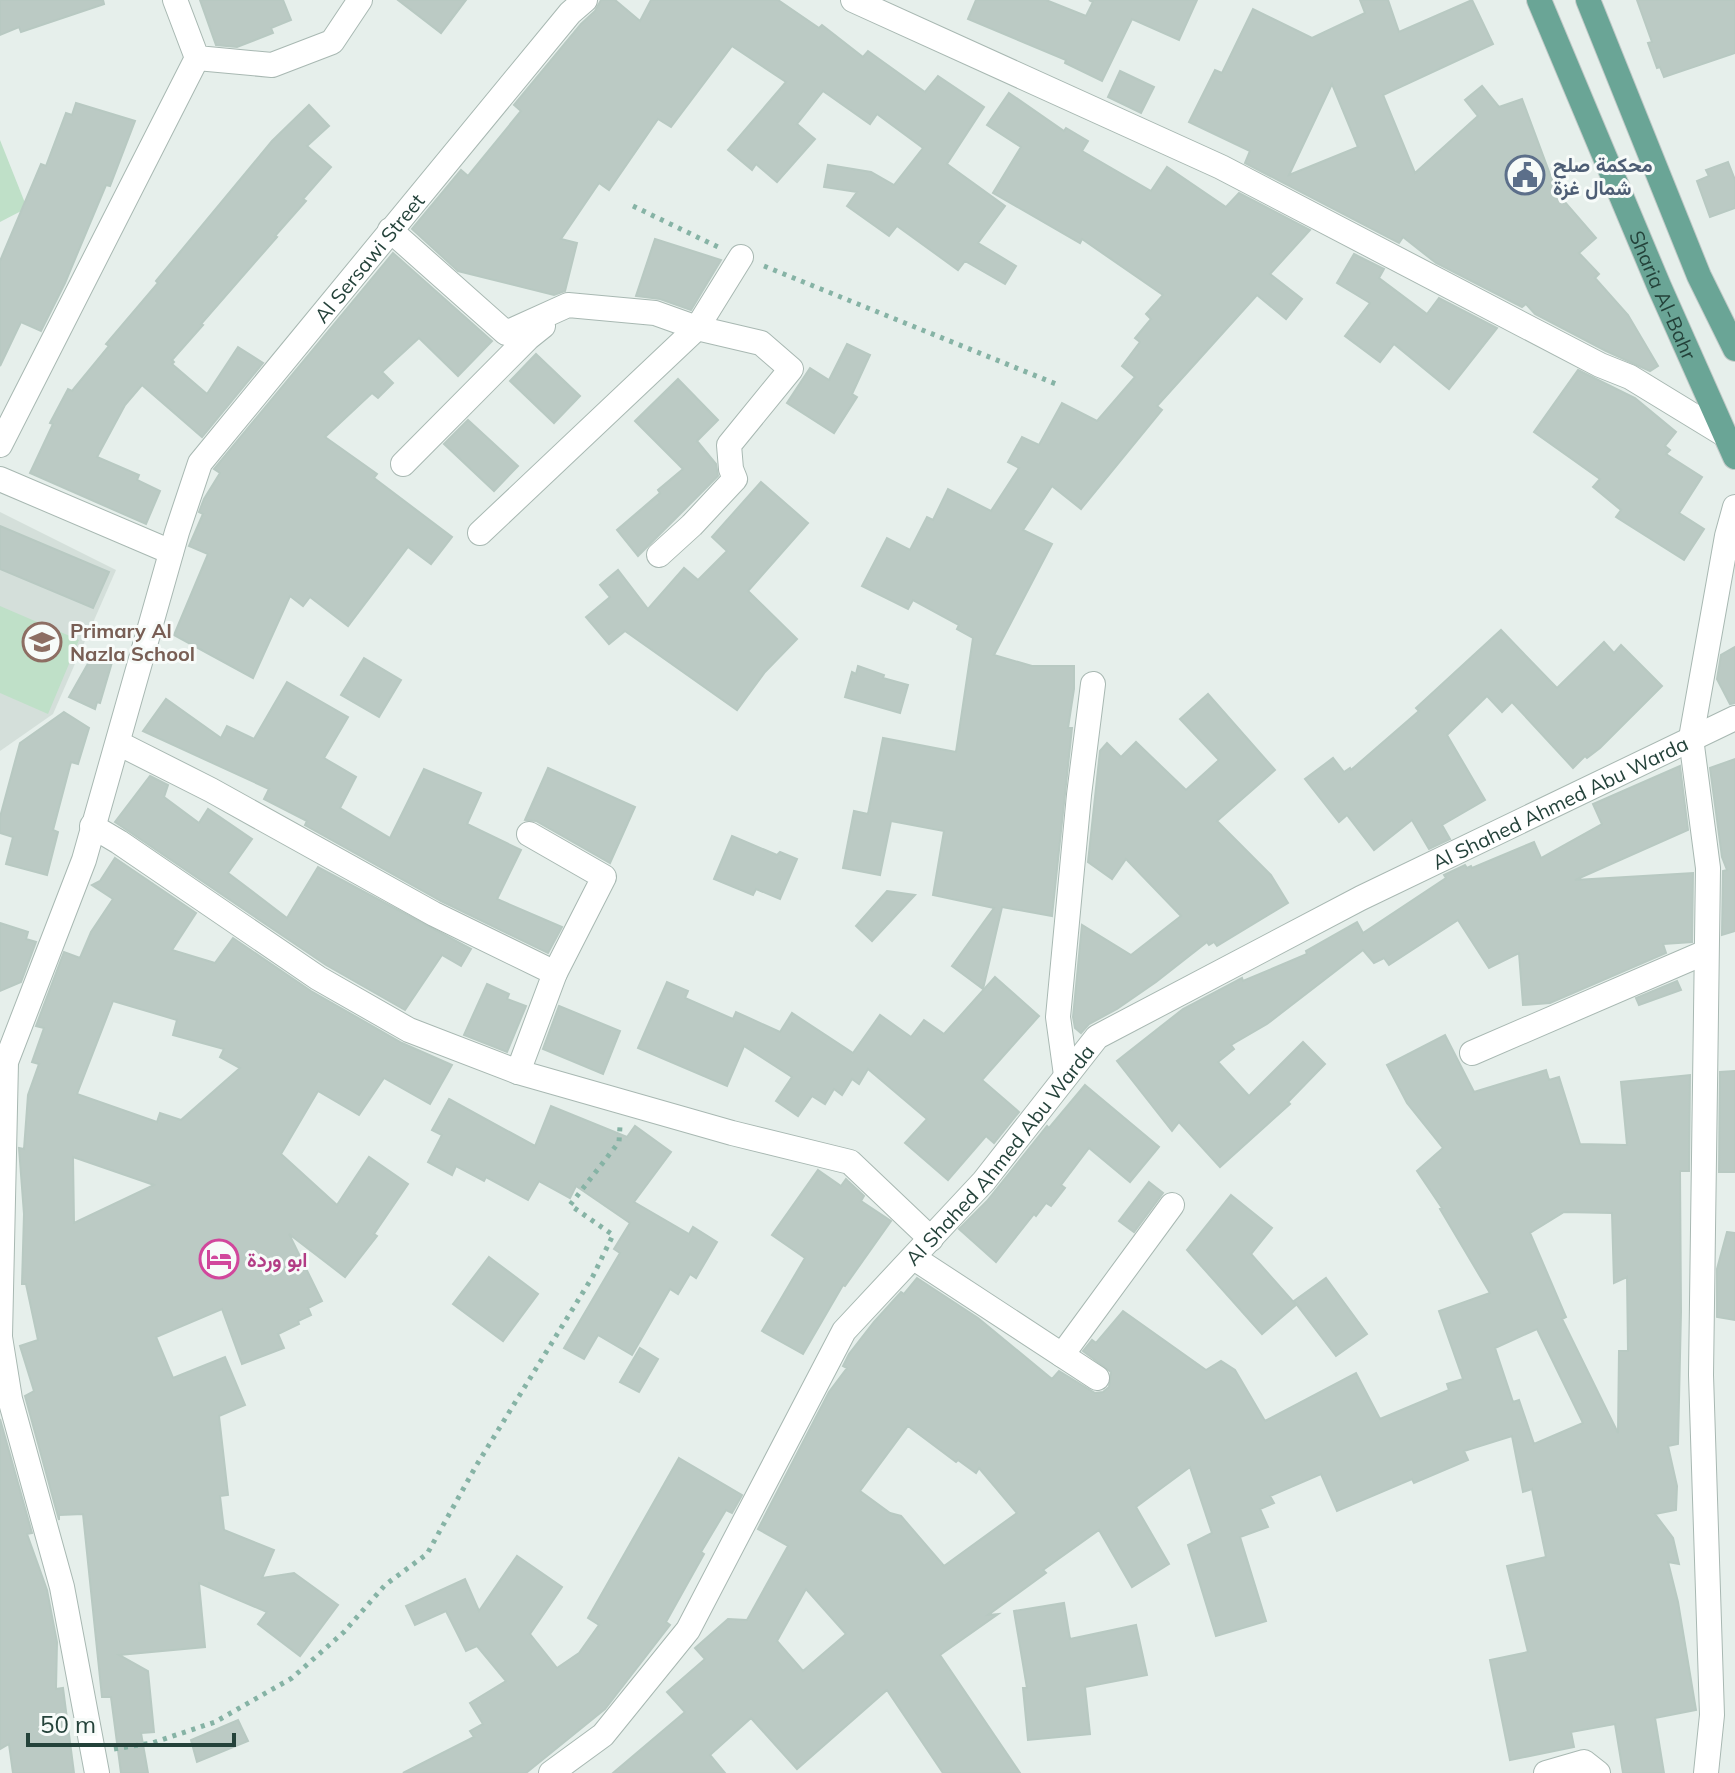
<svg xmlns="http://www.w3.org/2000/svg" width="1735" height="1773" viewBox="0 0 1735 1773" font-family="Mulish,Vazirmatn,sans-serif">
	<rect width="100%" height="100%" fill="#e6efeb"/>
	<!-- built -->
	<path fill="#d4dfda" d="M0,512L116,570L53,714L0,751Z"/>
	<!-- pitch -->
	<g fill="#bfe0c8">
		<path d="M0,140L27,208L0,222Z"/>
		<path d="M0,606L79,640L48,714L0,693Z"/>
	</g>
	<!-- building -->
	<g fill="#bbcac4" stroke="#b8c9c2" stroke-width="2" fill-rule="evenodd">
		<path d="M0,0H103L104,4L21,32L19,27L0,35Z"/>
		<path d="M200,0H283L291,20L271,28L273,33L237,47L216,45Z"/>
		<path d="M398,0H466L441,33Z"/>
		<path d="M601,0H615L640,21L651,0H778L819,28L822,25L863,57L868,51L925,92L938,76L984,107L947,164L1005,206L978,243L1016,266L1005,284L965,261L958,270L897,226L889,236L847,206L857,192L824,187L828,165L871,172L894,185L923,148L877,114L870,124L823,91L797,124L815,139L777,182L756,164L752,170L728,150L786,82L732,46L671,127L658,119L609,190L599,183L561,239L577,243L565,291L554,295L458,271L412,229L461,170L468,176L521,111L514,105L581,24L595,11Z"/>
		<path d="M976,0H1046L1086,16L1093,2L1089,0H1197L1179,40L1132,19L1102,81L1065,63L1066,60L968,19Z"/>
		<path d="M1360,0H1388L1399,32L1472,0L1493,44L1383,95L1415,173L1478,116L1465,100L1482,86L1499,107L1522,99L1557,193L1596,238L1579,253L1599,274L1595,278L1628,315L1658,366L1650,371L1606,351L1535,314L1526,304L1522,307L1436,263L1403,237L1399,243L1245,163L1250,151L1189,122L1215,70L1222,73L1253,9L1312,38L1365,13ZM1332,84L1358,147L1289,175Z"/>
		<path d="M1637,0H1735V53L1664,77L1660,67L1657,68L1648,43L1652,42Z"/>
		<path d="M1120,71L1154,87L1141,113L1108,97Z"/>
		<path d="M1009,93L1064,131L1066,128L1088,141L1082,151L1151,191L1167,167L1226,207L1239,193L1310,230L1270,274L1302,299L1286,319L1257,295L1157,406L1162,410L1081,509L1052,486L1023,530L1052,544L994,655L1032,666H1074V689L1068,728H1072L1052,916L1002,907L983,989L952,966L994,908L933,895L944,831L891,821L880,875L843,868L854,811L868,814L883,738L956,752L973,638L957,629L959,625L913,600L908,609L862,586L887,538L910,550L927,517L933,520L948,489L991,511L1019,468L1008,462L1022,437L1039,445L1062,403L1097,421L1135,377L1122,366L1140,342L1135,338L1151,319L1146,314L1163,295L1082,239L1080,243L993,193L1021,147L987,125Z"/>
		<path d="M76,103L135,121L110,186L106,185L65,283L41,331L21,322L0,366V261L41,164L46,166L66,113L72,115Z"/>
		<path d="M309,105L329,126L307,146L331,167L303,199L306,201L275,236L277,237L201,324L203,325L172,360L174,362L172,364L207,394L238,347L263,363L202,437L142,385L125,405L97,457L139,475L137,480L160,491L146,524L30,473L53,424L50,423L68,389L72,391L109,346L106,344L158,283L156,281L272,141Z"/>
		<path d="M1728,162L1735,180V208L1710,217L1697,181L1709,176L1706,170Z"/>
		<path d="M655,239L721,260L691,310L660,299L636,296Z"/>
		<path d="M393,253L492,341L458,376L419,338L382,372L393,383L378,398L372,393L325,437L377,474L374,478L452,537L431,564L408,547L348,626L310,597L303,606L290,596L253,678L174,635L208,554L189,546L203,514L199,512L204,499L220,473L214,469Z"/>
		<path d="M1354,254L1384,269L1379,278L1427,314L1439,298L1497,328L1449,389L1394,344L1380,362L1345,336L1370,303L1337,283Z"/>
		<path d="M847,344L870,355L852,394L857,397L834,433L787,403L810,368L829,380Z"/>
		<path d="M536,354L580,396L554,423L510,381Z"/>
		<path d="M1578,370L1635,398L1676,432L1665,446L1670,450L1666,454L1702,477L1679,513L1704,529L1684,560L1616,517L1621,510L1593,487L1600,479L1534,432Z"/>
		<path d="M678,379L718,420L697,441L716,464L718,476L638,556L617,530L660,493L658,490L683,469L635,421Z"/>
		<path d="M468,420L518,466L494,491L444,444Z"/>
		<path d="M761,482L808,523L748,591L797,639L765,672L737,710L625,631L609,644L586,617L610,597L600,585L618,570L648,609L684,568L698,580L727,551L712,537Z"/>
		<path d="M0,526L109,572L93,608L0,569Z"/>
		<path d="M1501,630L1557,688L1604,642L1614,653L1621,645L1662,686L1600,748L1587,758L1585,756L1573,768L1512,702L1502,712L1487,696L1447,735L1485,800L1442,825L1450,839L1429,849L1412,820L1374,850L1347,815L1339,822L1305,779L1333,758L1344,772L1350,768L1351,770L1419,711L1416,708Z"/>
		<path d="M1735,647V703L1730,704L1717,679L1721,655Z"/>
		<path d="M94,653L113,659L100,703L97,702L95,709L69,697Z"/>
		<path d="M364,658L401,680L379,717L341,695Z"/>
		<path d="M858,666L884,675L883,678L908,685L900,713L845,697L852,672L856,674Z"/>
		<path d="M287,682L348,717L324,758L356,777L340,808L390,838L424,769L481,793L467,824L521,850L497,899L562,927L548,953L441,901L305,825L307,821L264,799L269,789L143,731L166,699L221,738L227,726L254,739Z"/>
		<path d="M1208,694L1275,770L1217,821L1271,875L1288,903L1217,946L1214,942L1209,945L1207,942L1156,982L1117,1009L1089,1024L1081,1033L1075,1028L1073,1017L1082,925L1131,955L1181,916L1126,859L1112,879L1088,862L1100,751L1107,743L1121,757L1136,742L1186,790L1219,760L1180,719Z"/>
		<path d="M64,712L89,728L78,764L71,762L53,830L58,832L47,875L6,864L13,837L0,833V817L20,743Z"/>
		<path d="M1735,759V931L1722,935L1723,871L1727,870L1722,857L1710,768Z"/>
		<path d="M1680,766L1688,830L1575,880L1693,873L1692,942L1663,944L1666,953L1550,1003L1523,1005L1519,953L1489,968L1458,920L1389,965L1384,958L1374,963L1363,950L1267,1024L1231,1045L1234,1049L1218,1062L1249,1096L1303,1042L1325,1064L1288,1102L1290,1104L1220,1167L1179,1122L1172,1131L1117,1061L1183,1009L1242,978L1243,981L1307,954L1306,951L1357,922L1363,933L1446,878L1444,875L1465,865L1467,868L1471,866L1472,868L1534,842L1541,858L1602,824L1593,804Z"/>
		<path d="M548,768L635,807L610,863L536,821L525,820Z"/>
		<path d="M150,776L168,785L164,797L199,823L208,809L252,839L228,873L287,918L318,867L471,949L461,966L442,955L405,1010L326,965L115,822Z"/>
		<path d="M732,836L777,855L780,852L797,859L780,899L756,889L753,895L714,879Z"/>
		<path d="M115,858L196,913L172,950L215,963L233,938L311,991L402,1043L452,1065L430,1104L384,1078L359,1115L318,1091L281,1154L337,1205L369,1157L408,1184L374,1234L377,1236L345,1277L289,1234L322,1301L308,1308L311,1315L298,1321L299,1324L278,1334L284,1348L242,1364L222,1309L156,1337L173,1378L225,1357L245,1405L219,1416L228,1495L220,1496L224,1530L274,1550L262,1578L294,1573L338,1605L300,1656L258,1624L267,1612L199,1583L205,1647L119,1655L148,1671L154,1732L141,1733L148,1773H121L111,1697H102L83,1514L59,1515V1520L25,1396L34,1391L20,1346L38,1340L26,1284H22L24,1214L19,1148L24,1149L28,1095L39,1064L32,1062L44,1028L36,1026L64,952L80,958L91,932L113,899L92,885L100,881ZM113,1001L177,1020L173,1035L224,1049L220,1057L240,1068L181,1120L160,1113L157,1122L77,1094ZM73,1157L154,1185L74,1223Z"/>
		<path d="M887,891L915,895L872,941L856,926Z"/>
		<path d="M0,923L28,932L26,939L36,942L21,982L0,991Z"/>
		<path d="M995,977L1039,1016L982,1080L1019,1112L994,1143L986,1136L948,1180L905,1143L927,1119L868,1069L859,1084L852,1079L842,1095L834,1089L825,1104L812,1096L798,1116L776,1101L792,1077L744,1046L727,1086L638,1048L667,982L688,991L685,998L733,1019L736,1012L780,1032L792,1013L853,1053L880,1015L911,1037L924,1020L944,1034Z"/>
		<path d="M1677,981L1681,990L1639,1005L1636,998Z"/>
		<path d="M487,984L509,994L507,999L526,1006L507,1052L464,1035Z"/>
		<path d="M559,1006L620,1031L603,1074L543,1049Z"/>
		<path d="M1445,1035L1474,1092L1546,1070L1549,1080L1559,1077L1580,1144L1627,1145L1621,1082L1690,1075L1689,1171H1680L1681,1312L1678,1444L1668,1446L1677,1486L1676,1510L1655,1514L1673,1538L1679,1564L1668,1562L1678,1602L1696,1710L1655,1718L1664,1773H1623L1615,1724L1571,1732L1574,1747L1510,1760L1490,1660L1528,1652L1507,1566L1546,1557L1532,1489L1523,1492L1512,1436L1464,1451L1468,1460L1414,1483L1412,1479L1337,1511L1321,1474L1270,1496L1274,1503L1260,1509L1268,1527L1240,1537L1266,1621L1216,1636L1188,1545L1212,1533L1190,1467L1136,1507L1169,1564L1132,1587L1099,1530L1043,1570L1046,1573L988,1615L998,1614L940,1655L1020,1773H943L887,1690L797,1769L751,1718L710,1755L725,1773H613L685,1712L667,1692L705,1659L695,1648L728,1619L747,1620L788,1546L758,1529L829,1392L847,1368L843,1366L849,1354L874,1322L901,1292L904,1294L917,1278L978,1318L1052,1379L1059,1371L1095,1393L1103,1392L1109,1387L1111,1372L1083,1351L1092,1340L1096,1343L1123,1311L1206,1370L1221,1361L1235,1370L1265,1421L1356,1373L1380,1419L1449,1390L1447,1384L1463,1379L1439,1311L1490,1293L1440,1209L1442,1208L1417,1171L1443,1148L1407,1103L1387,1065ZM1564,1212L1612,1213L1614,1283L1627,1277L1628,1351H1619L1618,1433L1562,1319L1566,1317L1530,1233ZM1537,1329L1583,1423L1534,1444L1519,1400L1513,1402L1495,1348ZM908,1426L956,1462L958,1460L976,1473L979,1468L1017,1513L944,1566L901,1516L890,1513L860,1491ZM806,1589L846,1634L803,1671L777,1641Z"/>
		<path d="M1735,1071V1172H1719L1720,1072Z"/>
		<path d="M1085,1085L1159,1147L1130,1182L1089,1148L1061,1185L1065,1188L1051,1206L1046,1203L1036,1216L1034,1214L996,1262L959,1229L987,1201L1047,1126L1049,1128Z"/>
		<path d="M449,1099L535,1146L551,1106L627,1137L635,1126L671,1152L634,1202L689,1234L693,1227L717,1242L696,1278L690,1274L678,1294L670,1289L632,1355L598,1335L584,1359L564,1348L620,1253L614,1249L630,1223L576,1186L570,1198L539,1181L528,1200L486,1177L484,1181L456,1166L452,1175L428,1162L442,1135L432,1130Z"/>
		<path d="M818,1170L841,1186L846,1179L848,1181L864,1196L861,1201L891,1221L845,1286L843,1285L803,1354L762,1331L805,1258L772,1235Z"/>
		<path d="M1149,1182L1163,1193L1134,1232L1119,1221Z"/>
		<path d="M1231,1195L1272,1228L1251,1254L1296,1305L1262,1334L1187,1250Z"/>
		<path d="M1727,1232L1735,1233V1320L1717,1317V1269Z"/>
		<path d="M489,1257L538,1294L503,1341L453,1304Z"/>
		<path d="M1326,1278L1367,1334L1336,1356L1294,1301Z"/>
		<path d="M640,1348L658,1359L639,1392L620,1382Z"/>
		<path d="M0,1419L32,1533L27,1534L47,1590L57,1642L56,1689L63,1688L74,1773H13L9,1744L0,1749Z"/>
		<path d="M679,1458L742,1495L732,1513L726,1510L701,1552L704,1554L666,1622L670,1625L605,1709L526,1773H403L474,1737L470,1731L483,1724L470,1703L506,1681L477,1646L466,1651L446,1611L415,1625L406,1606L465,1579L479,1611L517,1556L562,1587L530,1634L557,1668L579,1653L599,1625L588,1618Z"/>
		<path d="M1064,1603L1070,1639L1136,1625L1147,1675L1085,1687L1090,1734L1028,1740L1023,1688H1027L1014,1611Z"/>
		<path d="M238,1720L248,1741L197,1762L191,1740Z"/>
	</g>
	<g fill="none" stroke-linecap="round" stroke-linejoin="round">
		<!-- minor casing -->
		<g stroke="#a8b8b2" stroke-width="26">
			<g id="minor">
				<path d="M175,0L197,58L272,65L332,42L360,0"/>
				<path d="M853,0L1221,167L1600,365L1630,377L1725,435"/>
				<path d="M390,230L506,333L568,305L655,313L697,328L761,343L791,369L729,445L731,469L735,479L692,525L659,555"/>
				<path d="M0,445L197,58"/>
				<path d="M403,464L528,338L543,326"/>
				<path d="M0,479L171,552"/>
				<path d="M480,533L697,328L741,257"/>
				<path d="M118,743L211,790L434,914L555,973L518,1072L732,1133L850,1162L931,1239"/>
				<path d="M92,826L119,842L318,978L409,1030L518,1072"/>
				<path d="M529,834L604,877L555,973"/>
				<path d="M1472,1053L1706,952"/>
				<path d="M1066,1075L1058,1017L1079,795L1093,684"/>
				<path d="M914,1258L1097,1378"/>
				<path id="s1" d="M0,1336L6,1062L84,860L177,532L200,463L570,13L585,0"/>
				<path d="M0,1337L10,1399L62,1587L97,1773"/>
				<path d="M1062,1355L1172,1205"/>
				<path id="s2" d="M551,1773L603,1735L688,1630L844,1331L984,1181L1097,1037L1361,898L1735,718"/>
				<path d="M1546,1773L1584,1762L1598,1773"/>
				<path d="M1706,1773L1712,1715L1701,1375L1708,868L1691,738L1727,536L1735,507"/>
			</g>
		</g>
		<!-- major casing -->
		<g stroke="#c2cac8" stroke-width="26">
			<g id="major">
				<path id="s3" d="M1539,0L1659,286L1735,457"/>
				<path d="M1588,0L1699,276L1735,349"/>
			</g>
		</g>
		<!-- path -->
		<g stroke="#86b3a5" stroke-width="5" stroke-dasharray="4 6" stroke-linecap="butt">
			<path d="M633,206L718,247"/>
			<path d="M764,266L1056,384"/>
			<path d="M114,1749L152,1743L215,1722L292,1678L344,1632L385,1585L427,1554L476,1466L593,1276L613,1235L570,1205L619,1142L620,1126"/>
		</g>
		<!-- minor -->
		<use href="#minor" stroke="#fff" stroke-width="24"/>
		<!-- major -->
		<use href="#major" stroke="#6aa596" stroke-width="24"/>
	</g>
	<!-- icons -->
	<defs>
		<g id="civic-ring" transform="scale(2)"><circle r="9.5" fill="#f7fbf9" stroke="#5c6f8a" stroke-width="1.5"/><path d="M-.6-6.5H3V-4.5H.6V-3L4-1V1h2V6H-6V1h2V-1L-.6-3ZM-1.2 2.5V6h2.4V2.5Z" fill="#5c6f8a"/></g>
		<g id="school-ring" transform="scale(2)"><circle r="9.5" fill="#f7fbf9" stroke="#8d6e63" stroke-width="1.5"/><path d="M0-5L7-2L0 1L-7-2ZM-4 1L0 2.5L4 1V4Q0 6-4 4Z" fill="#8d6e63"/></g>
		<g id="hotel-ring" transform="scale(2)"><circle r="9.5" fill="#f7fbf9" stroke="#d1479c" stroke-width="1.5"/><path d="M-6-4.5h1.5V1H6V5H4.5V3h-9V5H-6ZM-4 0a1.8 1.8 0 1 1 3.6 0ZM.5 0V-2.5h3Q6-2.5 6 0Z" fill="#d1479c"/></g>
	</defs>
	<g fill-rule="evenodd">
		<use href="#civic-ring" x="1525" y="175"/>
		<use href="#school-ring" x="42" y="642"/>
		<use href="#hotel-ring" x="219" y="1259"/>
	</g>
	<g text-anchor="middle" dominant-baseline="central" stroke-width="6" stroke-linejoin="round" paint-order="stroke">
		<!-- service labels -->
		<g font-size="20" font-weight="bold" fill="#4e5e75" stroke="#f7fbf9" text-anchor="start">
			<text x="1553" y="164">محكمة صلح<tspan x="1553" dy="23">شمال غزة</tspan></text>
		</g>
		<!-- street labels -->
		<g font-size="20" fill="#24423a" stroke="#f7fbf9">
			<text stroke="none"><textPath href="#s1" startOffset="1170">Al Sersawi Street</textPath></text>
			<text stroke="none"><textPath href="#s3" startOffset="320">Sharia Al-Bahr</textPath></text>
			<text stroke="none"><textPath href="#s2" startOffset="1444">Al Shahed Ahmed Abu Warda</textPath></text>
			<text stroke="none"><textPath href="#s2" startOffset="772">Al Shahed Ahmed Abu Warda</textPath></text>
		</g>
		<!-- education labels -->
		<g font-size="20" font-weight="bold" fill="#785e54" stroke="#f7fbf9" text-anchor="start">
			<text x="70" y="630">Primary Al<tspan x="70" dy="23">Nazla School</tspan></text>
		</g>
		<!-- hotel labels -->
		<g font-size="20" font-weight="bold" fill="#b23c85" stroke="#f7fbf9" text-anchor="start">
			<text x="247" y="1259">ابو وردة</text>
		</g>
	</g>
	<!-- scale -->
	<path d="M28 1733v12h206v-12" fill="none" stroke="#24423a" stroke-width="4"/>
	<text x="40" y="1733" font-size="24" fill="#24423a" stroke="#f7fbf9" stroke-width="6" paint-order="stroke">50 m</text>
</svg>
